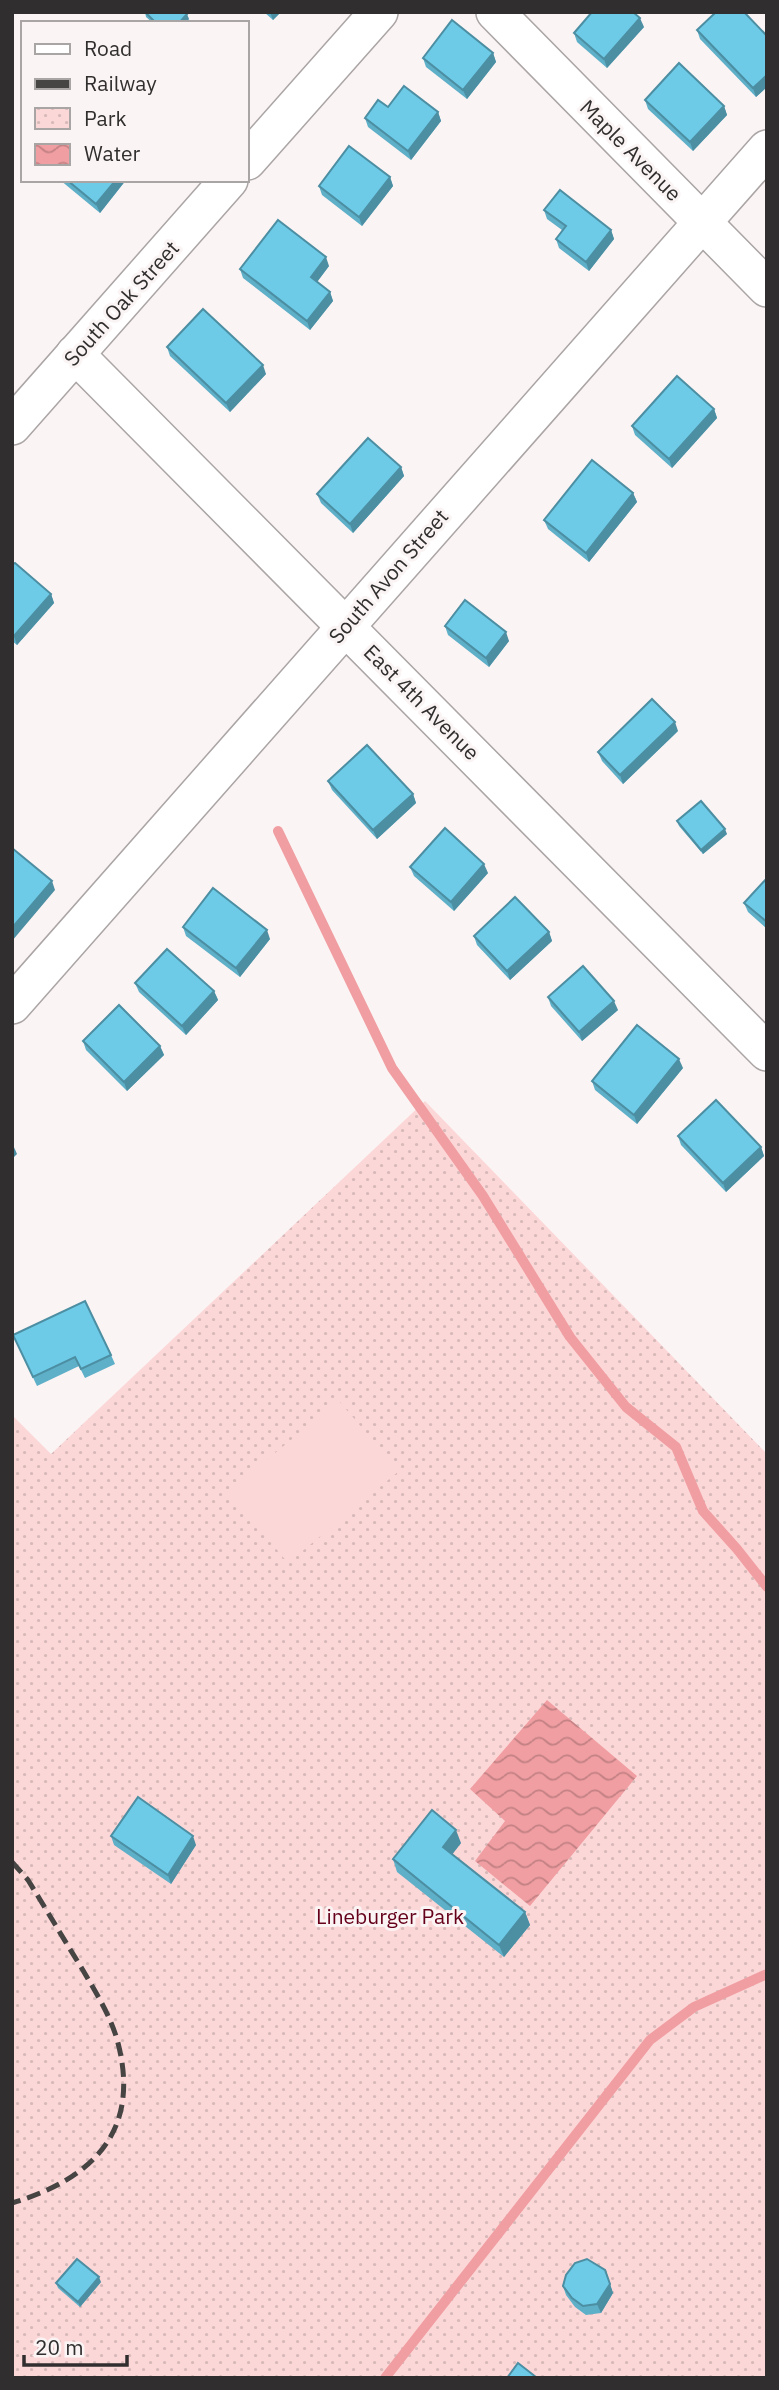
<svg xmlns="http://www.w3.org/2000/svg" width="779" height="2390" viewBox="0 0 779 2390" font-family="'IBM Plex Sans',sans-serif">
	<defs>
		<pattern id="park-dots" width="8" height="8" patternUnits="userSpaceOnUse" patternTransform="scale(1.75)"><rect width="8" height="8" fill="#fcd7d8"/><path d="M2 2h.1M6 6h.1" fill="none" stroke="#d8b9ba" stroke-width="1.8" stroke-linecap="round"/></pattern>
		<pattern id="water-waves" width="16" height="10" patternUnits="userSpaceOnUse" patternTransform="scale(1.75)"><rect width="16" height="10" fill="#f09ea1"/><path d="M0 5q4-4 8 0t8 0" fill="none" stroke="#c38184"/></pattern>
	</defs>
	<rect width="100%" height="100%" fill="#fbf4f4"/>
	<!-- park -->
	<path fill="url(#park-dots)" d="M425,1101L767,1454V2378H12V1415L51,1454Z"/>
	<!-- pitch -->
	<path fill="#fcd7d8" d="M339,1401L399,1471L288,1563L228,1491Z"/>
	<!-- water -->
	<path fill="url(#water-waves)" d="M547,1700L637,1776L530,1906L475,1861L505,1821L470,1789Z"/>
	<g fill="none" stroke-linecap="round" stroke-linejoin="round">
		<!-- stream -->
		<g stroke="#f09ea1" stroke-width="10">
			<path d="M278,831L392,1068L483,1196L570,1337L626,1407L676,1447L703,1511L737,1549L767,1587"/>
			<path d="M385,2378L650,2040L694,2007L767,1974"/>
		</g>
		<!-- street casing -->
		<g stroke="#aba5a5" stroke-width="40">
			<g id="street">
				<path d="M495,12L767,288"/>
				<path d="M247,161L379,12"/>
				<path d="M75,354L767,1052"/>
				<path d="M12,426L229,180"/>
				<path d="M12,1005L767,149"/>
			</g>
		</g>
		<!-- street -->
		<use href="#street" stroke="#fff" stroke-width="37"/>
		<!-- rail -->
		<path stroke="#474444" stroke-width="5" stroke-dasharray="14 7" stroke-linecap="butt" d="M12,1862L28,1880C46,1909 63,1938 81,1967C95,1991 111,2016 118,2043C141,2132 92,2179 12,2203"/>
	</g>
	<!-- wall -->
	<g fill="#5eafc8">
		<path d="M145,12L189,19L185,23H153L146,17Z"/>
		<path d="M264,12H281L273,20Z"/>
		<path d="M644,27L607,68L577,42L574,33Z"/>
		<path d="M697,30L767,36V87L756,97L700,39Z"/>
		<path d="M493,53L496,62L467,99L426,67L423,58Z"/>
		<path d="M645,100L724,106L727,115L693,151L648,109Z"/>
		<path d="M388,107L438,112L441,121L411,160L368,127L365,118Z"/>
		<path d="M390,177L393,186L362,226L322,195L319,186Z"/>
		<path d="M60,180H126L100,213Z"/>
		<path d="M544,210L611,230L614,239L589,271L559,248L556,239L562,230L547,219Z"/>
		<path d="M329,266L317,282L330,292L333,301L310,330L243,278L240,269Z"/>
		<path d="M167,347L266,374L230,412L170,356Z"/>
		<path d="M714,409L717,418L672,468L635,435L632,426Z"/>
		<path d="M401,467L404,476L353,533L321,503L317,494Z"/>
		<path d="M633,493L637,502L589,562L548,529L544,520Z"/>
		<path d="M12,565L51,594L54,603L17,645L12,641Z"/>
		<path d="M445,626L509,641L489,667L448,635Z"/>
		<path d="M678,731L623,784L602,761L598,752Z"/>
		<path d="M328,781L413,794L416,803L377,839L332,790Z"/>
		<path d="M677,821L727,834L703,854L679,826Z"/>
		<path d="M410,867L488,873L454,911L414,876Z"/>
		<path d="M767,878V929L748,912L744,903Z"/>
		<path d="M183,927L270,939L240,977L186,936Z"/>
		<path d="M549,932L552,941L510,980L477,945L474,936Z"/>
		<path d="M135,983L214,991L218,1000L186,1035L139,992Z"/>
		<path d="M548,997L618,1010L582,1041L551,1006Z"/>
		<path d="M83,1041L160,1046L164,1055L127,1091L86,1050Z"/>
		<path d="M683,1068L637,1124L595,1090L592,1081Z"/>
		<path d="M678,1136L761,1147L764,1156L726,1192L681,1145Z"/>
		<path d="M13,1335L111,1355L115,1364L85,1378L79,1366L37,1386Z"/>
		<path d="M111,1836L196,1845L171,1884L114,1845Z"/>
		<path d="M461,1843L452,1854L525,1912L530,1925L504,1957L397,1872L393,1859Z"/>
		<path d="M605,2270L613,2293L601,2313L586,2315L575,2307L566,2295L563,2286Z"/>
		<path d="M101,2282L80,2307L58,2288L56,2283Z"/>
	</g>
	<!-- shaded-wall -->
	<g fill="#4c8ea2">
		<path d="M270,12H281L273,20Z"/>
		<path d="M187,14L189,19L185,23H179Z"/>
		<path d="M640,18L644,27L607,68L604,59Z"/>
		<path d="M493,53L496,62L467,99L463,90Z"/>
		<path d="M767,75V87L756,97L753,88Z"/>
		<path d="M724,106L727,115L693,151L690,142Z"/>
		<path d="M438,112L441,121L411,160L408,151Z"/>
		<path d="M390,177L393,186L362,226L359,217Z"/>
		<path d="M116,180H126L100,213L96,204Z"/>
		<path d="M611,230L614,239L589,271L586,262Z"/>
		<path d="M326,257L329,266L314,286L311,277Z"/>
		<path d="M330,292L333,301L310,330L307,321Z"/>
		<path d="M263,365L266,374L230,412L226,403Z"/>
		<path d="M714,409L717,418L672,468L669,459Z"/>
		<path d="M401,467L404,476L353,533L350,524Z"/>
		<path d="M633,493L637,502L589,562L586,553Z"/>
		<path d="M51,594L54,603L17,645L14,636Z"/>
		<path d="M506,632L509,641L489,667L486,658Z"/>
		<path d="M675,722L678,731L623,784L620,775Z"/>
		<path d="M413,794L416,803L377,839L373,830Z"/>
		<path d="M725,829L727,834L703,854L701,850Z"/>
		<path d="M484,864L488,873L454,911L451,902Z"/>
		<path d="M52,881L55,890L12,941V928Z"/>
		<path d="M267,930L270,939L240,977L236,968Z"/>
		<path d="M549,932L552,941L510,980L507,971Z"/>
		<path d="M214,991L218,1000L186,1035L182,1026Z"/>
		<path d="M614,1001L618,1010L582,1041L579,1032Z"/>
		<path d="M160,1046L164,1055L127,1091L124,1082Z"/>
		<path d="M679,1059L683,1068L637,1124L634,1115Z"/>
		<path d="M13,1145L17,1154L12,1159V1146Z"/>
		<path d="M761,1147L764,1156L726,1192L723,1183Z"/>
		<path d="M456,1830L461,1843L448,1860L443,1847Z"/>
		<path d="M193,1836L196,1845L171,1884L168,1875Z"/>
		<path d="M525,1912L530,1925L504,1957L499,1945Z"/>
		<path d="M99,2277L101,2282L80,2307L78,2302Z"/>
		<path d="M610,2284L613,2293L601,2313L597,2304Z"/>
	</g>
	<!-- building -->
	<g fill="#6dcbe8" stroke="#4c8ea2" stroke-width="2">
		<path d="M145,12H185L187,14L179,23H156Z"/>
		<path d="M592,12H633L640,18L604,59L574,33Z"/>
		<path d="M716,12H744L767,36V75L753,88L697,30Z"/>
		<path d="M452,20L493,53L463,90L423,58Z"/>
		<path d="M679,63L724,106L690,142L645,100Z"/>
		<path d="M404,86L438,112L408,151L365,118L378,100L388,107Z"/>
		<path d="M349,146L390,177L359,217L319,186Z"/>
		<path d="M67,180H116L96,204Z"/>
		<path d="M560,190L611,230L586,262L556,239L566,226L544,210Z"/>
		<path d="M278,220L326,257L311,277L330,292L307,321L240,269Z"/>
		<path d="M203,309L263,365L226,403L167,347Z"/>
		<path d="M677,376L714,409L669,459L632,426Z"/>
		<path d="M368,438L401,467L350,524L317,494Z"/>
		<path d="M592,460L633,493L586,553L544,520Z"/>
		<path d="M15,563L51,594L14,636L12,635V565Z"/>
		<path d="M465,600L506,632L486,658L445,626Z"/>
		<path d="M652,699L675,722L620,775L598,752Z"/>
		<path d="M367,745L413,794L373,830L328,781Z"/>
		<path d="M701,801L725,829L701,850L677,821Z"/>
		<path d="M445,828L484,864L451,902L410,867Z"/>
		<path d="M12,848L52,881L12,928Z"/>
		<path d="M767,878V922L744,903Z"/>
		<path d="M213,888L267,930L236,968L183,927Z"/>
		<path d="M515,897L549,932L507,971L474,936Z"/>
		<path d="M167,949L214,991L182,1026L135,983Z"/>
		<path d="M583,966L614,1001L579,1032L548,997Z"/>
		<path d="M119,1005L160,1046L124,1082L83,1041Z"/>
		<path d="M637,1025L679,1059L634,1115L592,1081Z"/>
		<path d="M716,1100L761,1147L723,1183L678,1136Z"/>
		<path d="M85,1301L111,1355L81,1369L75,1357L33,1377L13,1335Z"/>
		<path d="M138,1797L193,1836L168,1875L111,1836Z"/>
		<path d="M432,1810L456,1830L443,1847L525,1912L499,1945L393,1859Z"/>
		<path d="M77,2259L99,2277L78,2302L56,2283Z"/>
		<path d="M587,2259L605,2270L610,2284L597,2304L583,2306L572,2298L563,2286L566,2275L575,2263Z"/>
		<path d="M518,2363L536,2377L535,2378H507Z"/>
	</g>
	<g text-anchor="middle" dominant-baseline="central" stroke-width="6" stroke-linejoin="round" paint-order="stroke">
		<!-- street labels -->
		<g font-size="21" fill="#302e2e" stroke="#fbf4f4">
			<text transform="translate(631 150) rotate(45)">Maple Avenue</text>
			<text transform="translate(121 303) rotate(-48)">South Oak Street</text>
			<text transform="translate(388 576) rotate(-49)">South Avon Street</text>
			<text transform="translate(422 702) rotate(45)">East 4th Avenue</text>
		</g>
		<!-- park labels -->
		<g font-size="21" fill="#64001a" stroke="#fbf4f4">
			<text x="390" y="1916">Lineburger Park</text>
		</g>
	</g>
	<!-- border -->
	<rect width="779" height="2390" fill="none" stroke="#302e2e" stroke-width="28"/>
	<!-- legend -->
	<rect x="21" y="21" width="228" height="161" fill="#fbf4f4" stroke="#aaa5a5" stroke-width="2"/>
	<rect x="35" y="44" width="35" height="10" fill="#ffffff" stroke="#aaa5a5" stroke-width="2"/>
	<text x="84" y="56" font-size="21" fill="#302e2e">Road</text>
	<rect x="35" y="79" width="35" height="10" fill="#474444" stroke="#aaa5a5" stroke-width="2"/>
	<text x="84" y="91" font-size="21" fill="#302e2e">Railway</text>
	<rect x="35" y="108" width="35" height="21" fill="url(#park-dots)" stroke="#aaa5a5" stroke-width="2"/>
	<text x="84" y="126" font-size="21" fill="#302e2e">Park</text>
	<rect x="35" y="144" width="35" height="21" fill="url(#water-waves)" stroke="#aaa5a5" stroke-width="2"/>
	<text x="84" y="161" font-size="21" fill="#302e2e">Water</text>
	<!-- scale -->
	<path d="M24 2355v10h103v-10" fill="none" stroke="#302e2e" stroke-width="3.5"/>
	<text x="35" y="2355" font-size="21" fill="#302e2e" stroke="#fbf4f4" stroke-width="5" paint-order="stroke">20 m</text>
</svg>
